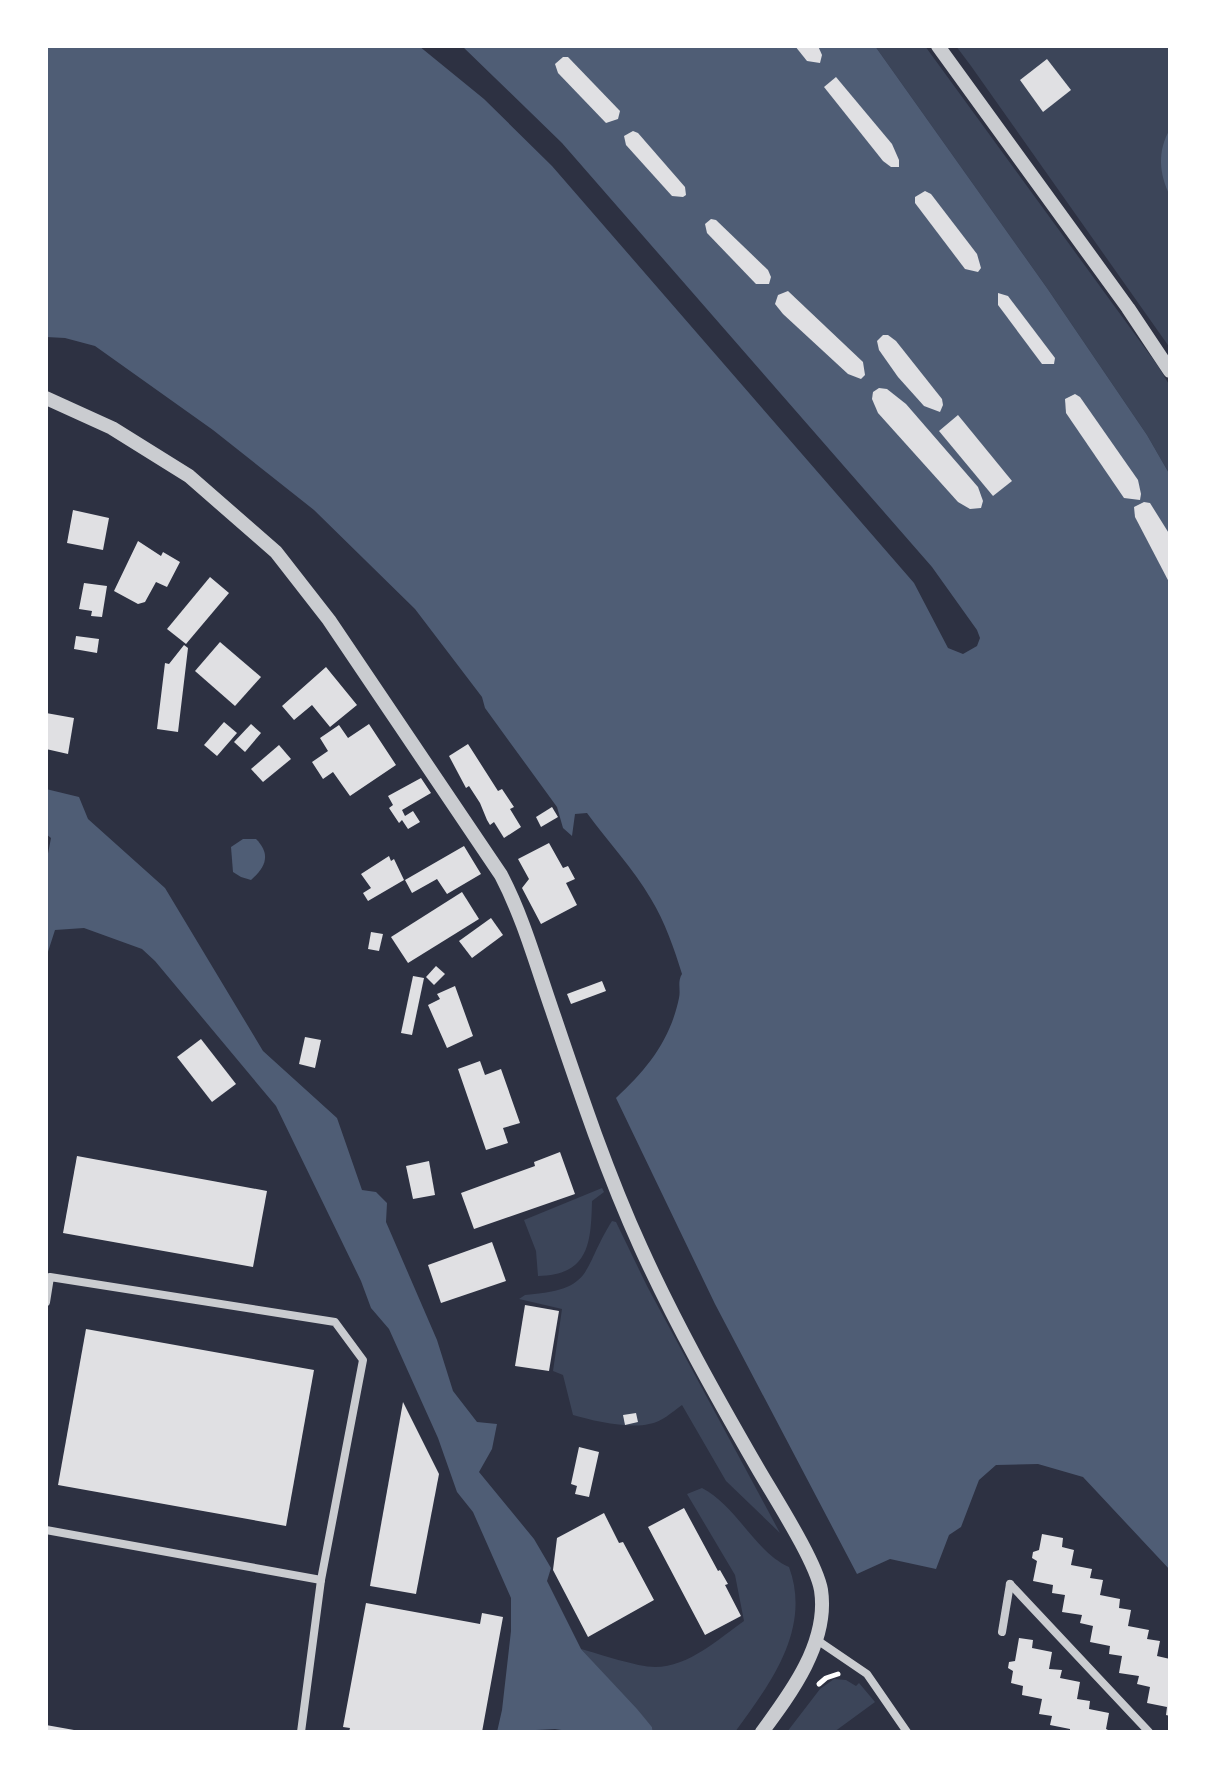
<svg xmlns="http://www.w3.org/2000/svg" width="1216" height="1778" viewBox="0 0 1216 1778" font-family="'Nunito Sans',sans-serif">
	<rect width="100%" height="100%" fill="#2d3142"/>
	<!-- green -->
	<g fill="#3c4559">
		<path d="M875,46H925L1158,366L1170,386V475L1147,435L1047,288Z"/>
		<path d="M956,46H1170V348L971,66Z"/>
		<path d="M602,1188L604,1192L592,1201C591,1243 589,1275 538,1276L536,1251L524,1220Z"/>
		<path d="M612,1221L616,1222L647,1286L780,1533L726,1481L682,1405C672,1412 662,1422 649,1424C630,1429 593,1421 573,1415L563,1375L553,1371L562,1309L519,1299L525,1295C596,1289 580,1272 612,1221Z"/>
		<path d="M702,1488C737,1506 754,1551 789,1567C812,1629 770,1684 735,1732H653L652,1727L581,1649C600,1654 637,1667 655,1667C689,1667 718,1639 744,1621L735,1575L687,1494Z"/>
		<path d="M834,1679L846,1680L856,1686L859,1683L875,1702L834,1732H787L820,1689Z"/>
	</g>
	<!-- water -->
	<g fill="#4f5d75">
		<path d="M46,46H419L484,99L552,166L914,583L948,648L963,654L977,646L980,638L977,630L932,567L562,143L462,46H875L1047,288L1147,435L1170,475V1570L1083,1477L1038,1464L996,1465L979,1480L961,1527L949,1535L936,1569L890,1559L857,1574L715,1304L616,1098C647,1069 670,1041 679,998C681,989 677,982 682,974C674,948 665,922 651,899C633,868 608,842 587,813L575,814L572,836L563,828L557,807L485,708L482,697L415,609L314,510L213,430L95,346L65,338L46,337Z"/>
		<path d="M1170,129V196C1159,174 1157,151 1170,129Z"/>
		<path d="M46,789L79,797L88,819L165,888L263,1051L337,1118L362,1190L376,1192L387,1203L386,1222L437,1340L453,1391L477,1422L497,1424L492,1449L479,1472L534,1539L551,1568L547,1581L581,1649L637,1709L652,1727L653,1732H574L555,1729L497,1732L502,1710L511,1631V1598L473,1512L457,1492L438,1438L389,1329L371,1308L361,1281L276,1106L155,961L142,949L84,928L55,930L46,958V864L51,838L46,834Z"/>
		<path d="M243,839H256C271,854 266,867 251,880L241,877L233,872L231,847Z"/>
	</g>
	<!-- building -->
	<g fill="#e0e0e3">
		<path d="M795,46H818L822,55L820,63L807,61Z"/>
		<path d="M563,57H568L620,111L618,119L606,123L558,73L555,64Z"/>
		<path d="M1047,59L1071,90L1043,112L1020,80Z"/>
		<path d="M836,77L892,144L899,160V167H891L883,161L824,87Z"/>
		<path d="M633,131L638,133L685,187L686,195L683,197L672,196L626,145L624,136Z"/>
		<path d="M925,191L931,194L977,254L981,268L978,272L965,269L915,203V197Z"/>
		<path d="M711,219L716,220L768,270L771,277L769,284H756L707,233L705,224Z"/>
		<path d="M788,291L863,362L865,375L861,379L848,374L783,314L775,304L778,295Z"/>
		<path d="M998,293L1008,296L1055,358L1054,364H1042L998,305Z"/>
		<path d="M883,335H888L896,341L942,399L943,405L940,412L924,406L898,377L879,350L877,341Z"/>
		<path d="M879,388L887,389L906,404L978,487L983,501L981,508L970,509L958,502L878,413L872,399L873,392Z"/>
		<path d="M1075,394L1080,397L1138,480L1141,494L1140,500L1124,498L1066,413L1065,399Z"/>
		<path d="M958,415L1012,481L993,496L939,431Z"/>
		<path d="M1144,502L1150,503L1170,535V584L1135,517L1134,507Z"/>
		<path d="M73,510L109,518L103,550L67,543Z"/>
		<path d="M138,541L161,556L163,552L180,562L167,587L156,582L145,602L138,604L114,591Z"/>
		<path d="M210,577L229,593L186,644L167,629Z"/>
		<path d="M84,583L107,586L102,617L91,616L92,611L79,609Z"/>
		<path d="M76,636L99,639L97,653L74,649Z"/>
		<path d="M220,642L261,677L235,706L195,671Z"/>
		<path d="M184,645L188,648L178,732L157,729L165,663L169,664Z"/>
		<path d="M326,667L357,705L330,727L312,705L294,720L282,706Z"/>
		<path d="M46,713L74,718L68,754L46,749Z"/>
		<path d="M224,722L237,733L217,756L204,745Z"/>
		<path d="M251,724L261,733L245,752L234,742Z"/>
		<path d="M369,724L396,765L350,796L333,772L323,779L312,762L328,751L320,738L339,725L348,738Z"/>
		<path d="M468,744L498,791L502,789L514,807L510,809L521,827L504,838L494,822L490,825L487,820L480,803L469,786L466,788L449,756Z"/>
		<path d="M279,745L291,759L263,782L251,769Z"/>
		<path d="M421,778L431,793L402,810L405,816L413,811L420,822L408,829L402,820L399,823L389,808L393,805L388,796Z"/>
		<path d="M552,807L558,817L541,827L536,817Z"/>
		<path d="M549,843L563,868L568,866L575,879L566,883L577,905L541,924L522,888L529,879L518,859Z"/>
		<path d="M464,846L481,874L447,894L437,879L412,893L405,880Z"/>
		<path d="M389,856L391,861L394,859L404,880L368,901L363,893L371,888L361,874Z"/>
		<path d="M462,892L479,919L408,963L391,937Z"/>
		<path d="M491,918L503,935L472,958L459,941Z"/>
		<path d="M371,932L383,934L379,951L368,949Z"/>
		<path d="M436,966L445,974L434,985L426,977Z"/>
		<path d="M413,976L424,978L412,1035L401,1033Z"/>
		<path d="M602,981L606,991L571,1004L567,994Z"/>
		<path d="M455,986L473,1036L447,1048L428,1005L440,999L437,994Z"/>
		<path d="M305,1037L321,1040L315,1068L299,1064Z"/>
		<path d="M201,1039L236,1084L212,1102L177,1057Z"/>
		<path d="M480,1061L485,1075L501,1069L520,1123L503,1128L508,1143L486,1150L458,1069Z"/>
		<path d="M560,1152L575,1194L474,1229L461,1193L535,1166L534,1162Z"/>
		<path d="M77,1156L267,1191L253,1267L63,1233Z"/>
		<path d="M429,1161L435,1195L413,1199L406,1166Z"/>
		<path d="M492,1242L506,1281L441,1303L428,1265Z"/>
		<path d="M525,1305L559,1311L549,1371L515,1366Z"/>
		<path d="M86,1329L314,1370L286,1526L58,1485Z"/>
		<path d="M403,1402L439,1474L416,1594L370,1586Z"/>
		<path d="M636,1413L638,1422L625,1425L623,1415Z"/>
		<path d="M579,1447L599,1452L589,1497L575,1494L577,1486L571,1484Z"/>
		<path d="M684,1508L718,1571L720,1570L728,1584L725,1585L741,1616L705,1635L648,1527Z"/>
		<path d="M604,1513L619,1543L623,1542L654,1600L588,1637L553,1570L557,1538Z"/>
		<path d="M1042,1534L1063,1538L1062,1547L1074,1550L1071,1565L1092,1569L1090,1578L1103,1580L1100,1595L1120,1599L1119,1608L1131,1610L1128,1626L1149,1630L1147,1639L1160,1641L1157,1656L1170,1659V1716L1166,1715L1167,1707L1147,1703L1150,1687L1137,1684L1139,1676L1119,1673L1122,1656L1109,1654L1110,1646L1090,1642L1093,1626L1080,1623L1082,1615L1062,1612L1065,1595L1052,1593L1053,1585L1033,1581L1037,1561L1032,1558L1033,1552L1039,1550Z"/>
		<path d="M366,1603L480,1624L482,1613L503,1617L482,1732H349L350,1728L343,1727Z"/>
		<path d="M1019,1638L1033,1640L1032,1648L1052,1652L1049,1669L1062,1670L1060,1678L1080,1682L1077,1699L1090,1701L1089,1709L1109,1713L1106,1729L1112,1732H1070V1729L1050,1725L1052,1716L1039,1714L1042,1699L1022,1695L1023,1686L1011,1683L1013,1671L1008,1668L1009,1662L1015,1661Z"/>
		<path d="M46,1725L74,1730V1732H46Z"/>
	</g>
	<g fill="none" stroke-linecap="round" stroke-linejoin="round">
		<!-- path -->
		<path stroke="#fff" stroke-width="5" d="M819,1684L826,1678L838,1674"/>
		<!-- minor -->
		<g stroke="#caccd0" stroke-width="8">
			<path d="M46,1302L50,1277L335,1322L363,1360L321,1580L301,1732"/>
			<path d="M46,1530L321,1580"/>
			<path d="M1010,1584L1149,1732"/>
			<path d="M1002,1632L1010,1584"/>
			<path d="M817,1640L867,1674L907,1732"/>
		</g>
		<!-- tertiary -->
		<g stroke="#caccd0" stroke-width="14">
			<path d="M938,46L1128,308L1170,371"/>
			<path d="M46,398L112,428L189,476L276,552L329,620L501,875C523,917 536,964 552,1010C579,1090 606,1171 641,1248C675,1323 716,1396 757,1467C773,1495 816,1561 821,1590C829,1642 791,1693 762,1732"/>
		</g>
	</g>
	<!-- border -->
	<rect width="1216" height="1778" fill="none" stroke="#ffffff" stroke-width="96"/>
</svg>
